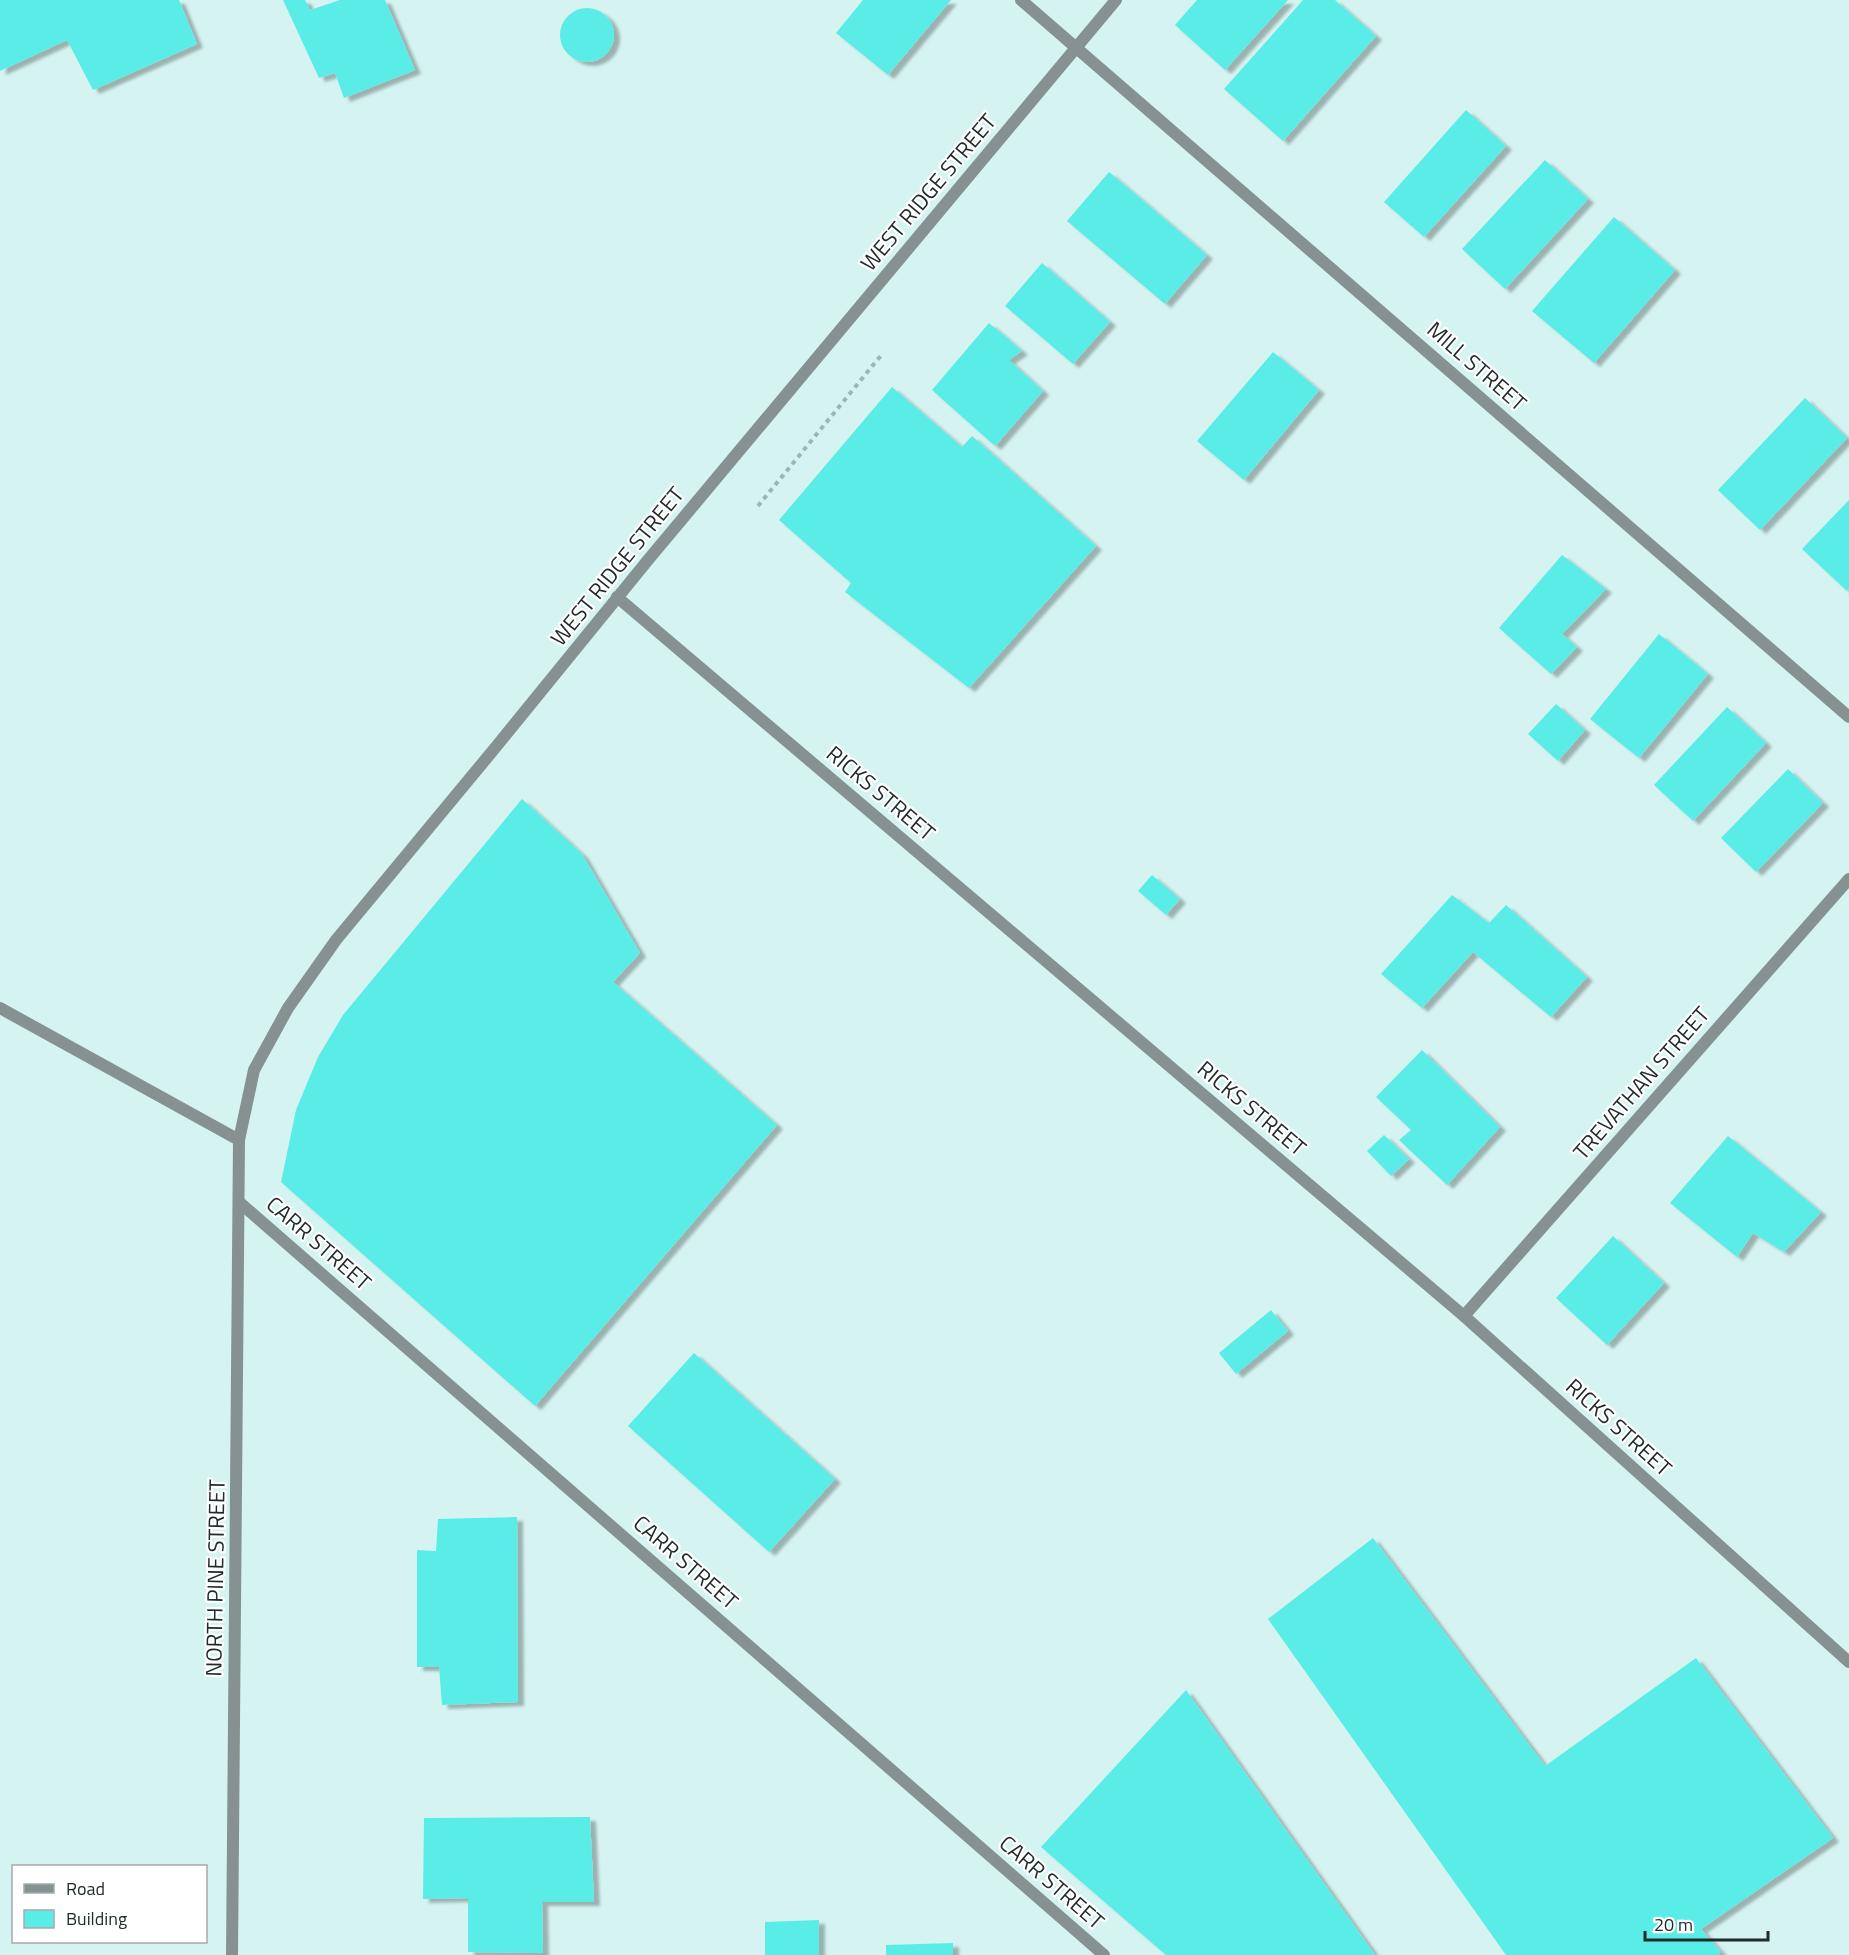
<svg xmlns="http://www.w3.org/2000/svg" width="1849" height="1955" viewBox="0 0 1849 1955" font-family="'Titillium Web',sans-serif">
	<defs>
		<filter id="shadow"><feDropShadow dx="6" dy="4" stdDeviation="1.5" flood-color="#0004"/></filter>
	</defs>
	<rect width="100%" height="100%" fill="#d5f3f1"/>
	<!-- building -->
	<g fill="#5aede7" filter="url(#shadow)">
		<path d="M0,0H179L197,44L93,90L67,40L0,71Z"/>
		<path d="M283,0H305L310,10L340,0H385L415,70L344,98L335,73L319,78Z"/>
		<path d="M863,0H951L888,75L836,33Z"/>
		<path d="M1197,0H1288L1225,70L1175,25Z"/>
		<path d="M1303,0H1335L1376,36L1283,141L1224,89Z"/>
		<circle cx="587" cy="35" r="27"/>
		<path d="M1466,110L1506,146L1424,237L1384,202Z"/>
		<path d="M1545,160L1588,199L1505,289L1462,249Z"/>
		<path d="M1109,172L1207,255L1165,304L1067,221Z"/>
		<path d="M1614,217L1675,270L1594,363L1532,311Z"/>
		<path d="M1042,263L1110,322L1073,364L1005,306Z"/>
		<path d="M989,323L1022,351L1009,360L1043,391L995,446L932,390Z"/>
		<path d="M1273,352L1319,390L1244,480L1197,441Z"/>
		<path d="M892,387L962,447L972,436L1096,546L969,688L845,592L851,583L779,520Z"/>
		<path d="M1805,398L1847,438L1760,530L1718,490Z"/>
		<path d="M1849,500V588L1847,591L1802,549Z"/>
		<path d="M1562,555L1606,589L1562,634L1577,647L1551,674L1499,628Z"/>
		<path d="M1659,634L1708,674L1639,758L1590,719Z"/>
		<path d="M1556,704L1585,730L1558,761L1528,734Z"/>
		<path d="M1727,707L1766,743L1693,821L1654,785Z"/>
		<path d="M1788,769L1823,803L1756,872L1721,838Z"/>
		<path d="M522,799L582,854L640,953L613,982L777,1125L535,1406L281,1182L296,1110L318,1057L343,1015Z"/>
		<path d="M1152,875L1180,899L1166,915L1138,891Z"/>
		<path d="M1452,895L1489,923L1506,905L1587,977L1551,1017L1473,952L1422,1008L1381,974Z"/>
		<path d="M1422,1050L1500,1127L1447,1185L1399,1140L1411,1130L1376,1097Z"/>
		<path d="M1384,1135L1409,1159L1391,1176L1367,1151Z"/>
		<path d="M1728,1136L1821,1212L1784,1252L1753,1233L1737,1257L1670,1203Z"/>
		<path d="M1613,1236L1664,1283L1607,1345L1556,1298Z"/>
		<path d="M1271,1310L1288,1331L1236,1374L1219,1353Z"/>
		<path d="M694,1353L835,1479L769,1552L628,1426Z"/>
		<path d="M517,1517L518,1702L442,1705L439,1667H417V1550L436,1551L438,1519Z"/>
		<path d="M1373,1538L1545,1766L1696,1658L1833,1838L1701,1929L1721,1952L1717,1955H1506L1268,1619Z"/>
		<path d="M1186,1690L1375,1955H1166L1041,1847Z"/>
		<path d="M590,1817L594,1902H542L543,1953L468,1952V1898L423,1899L424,1818Z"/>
		<path d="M819,1920V1955H765V1922Z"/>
		<path d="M953,1943V1955H886V1945Z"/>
	</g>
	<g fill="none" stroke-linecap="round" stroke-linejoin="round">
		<!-- path -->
		<path stroke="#9db5b4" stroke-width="4" stroke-dasharray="4.5 4.5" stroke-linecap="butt" d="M758,506L883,353"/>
		<!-- service -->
		<path stroke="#869292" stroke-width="12" d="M0,1008L239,1140"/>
		<!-- minor -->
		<g stroke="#869292" stroke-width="12">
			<path d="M1021,0L1849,717"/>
			<path d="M617,597L1464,1316L1849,1662"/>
			<path d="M239,1202L1104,1955"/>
			<path d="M1464,1316L1849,879"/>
			<path d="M232,1955L239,1140L254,1070L288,1008L336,940L495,748L648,560L1116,0"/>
		</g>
	</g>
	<g text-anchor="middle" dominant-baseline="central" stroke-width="4.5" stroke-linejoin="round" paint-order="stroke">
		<!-- street labels -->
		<g font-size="22" fill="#202c2b" stroke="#fff">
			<text transform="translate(928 192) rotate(-50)">WEST RIDGE STREET</text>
			<text transform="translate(1477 366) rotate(41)">MILL STREET</text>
			<text transform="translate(617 566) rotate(-51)">WEST RIDGE STREET</text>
			<text transform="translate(881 793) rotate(40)">RICKS STREET</text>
			<text transform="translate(1641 1083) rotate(-49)">TREVATHAN STREET</text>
			<text transform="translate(1252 1108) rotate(40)">RICKS STREET</text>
			<text transform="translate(319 1243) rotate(41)">CARR STREET</text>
			<text transform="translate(1619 1427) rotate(42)">RICKS STREET</text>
			<text transform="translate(686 1562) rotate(41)">CARR STREET</text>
			<text transform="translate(215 1578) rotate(-89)">NORTH PINE STREET</text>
			<text transform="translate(1052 1882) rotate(41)">CARR STREET</text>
		</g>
	</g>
	<!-- legend -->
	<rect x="12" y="1865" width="195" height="78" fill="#ffffff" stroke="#a6abaa" stroke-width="1.5"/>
	<rect x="24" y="1884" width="30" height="9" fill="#869292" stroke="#a6abaa" stroke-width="1.5"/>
	<text x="66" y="1895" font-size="18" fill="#202c2b">Road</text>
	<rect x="24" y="1910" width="30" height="18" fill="#5aede7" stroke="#a6abaa" stroke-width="1.5"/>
	<text x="66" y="1925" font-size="18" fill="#202c2b">Building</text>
	<!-- scale -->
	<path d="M1645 1931v9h123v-9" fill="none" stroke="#202c2b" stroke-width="3"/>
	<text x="1654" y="1931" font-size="18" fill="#202c2b" stroke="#ffffff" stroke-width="4.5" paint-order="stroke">20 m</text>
</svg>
